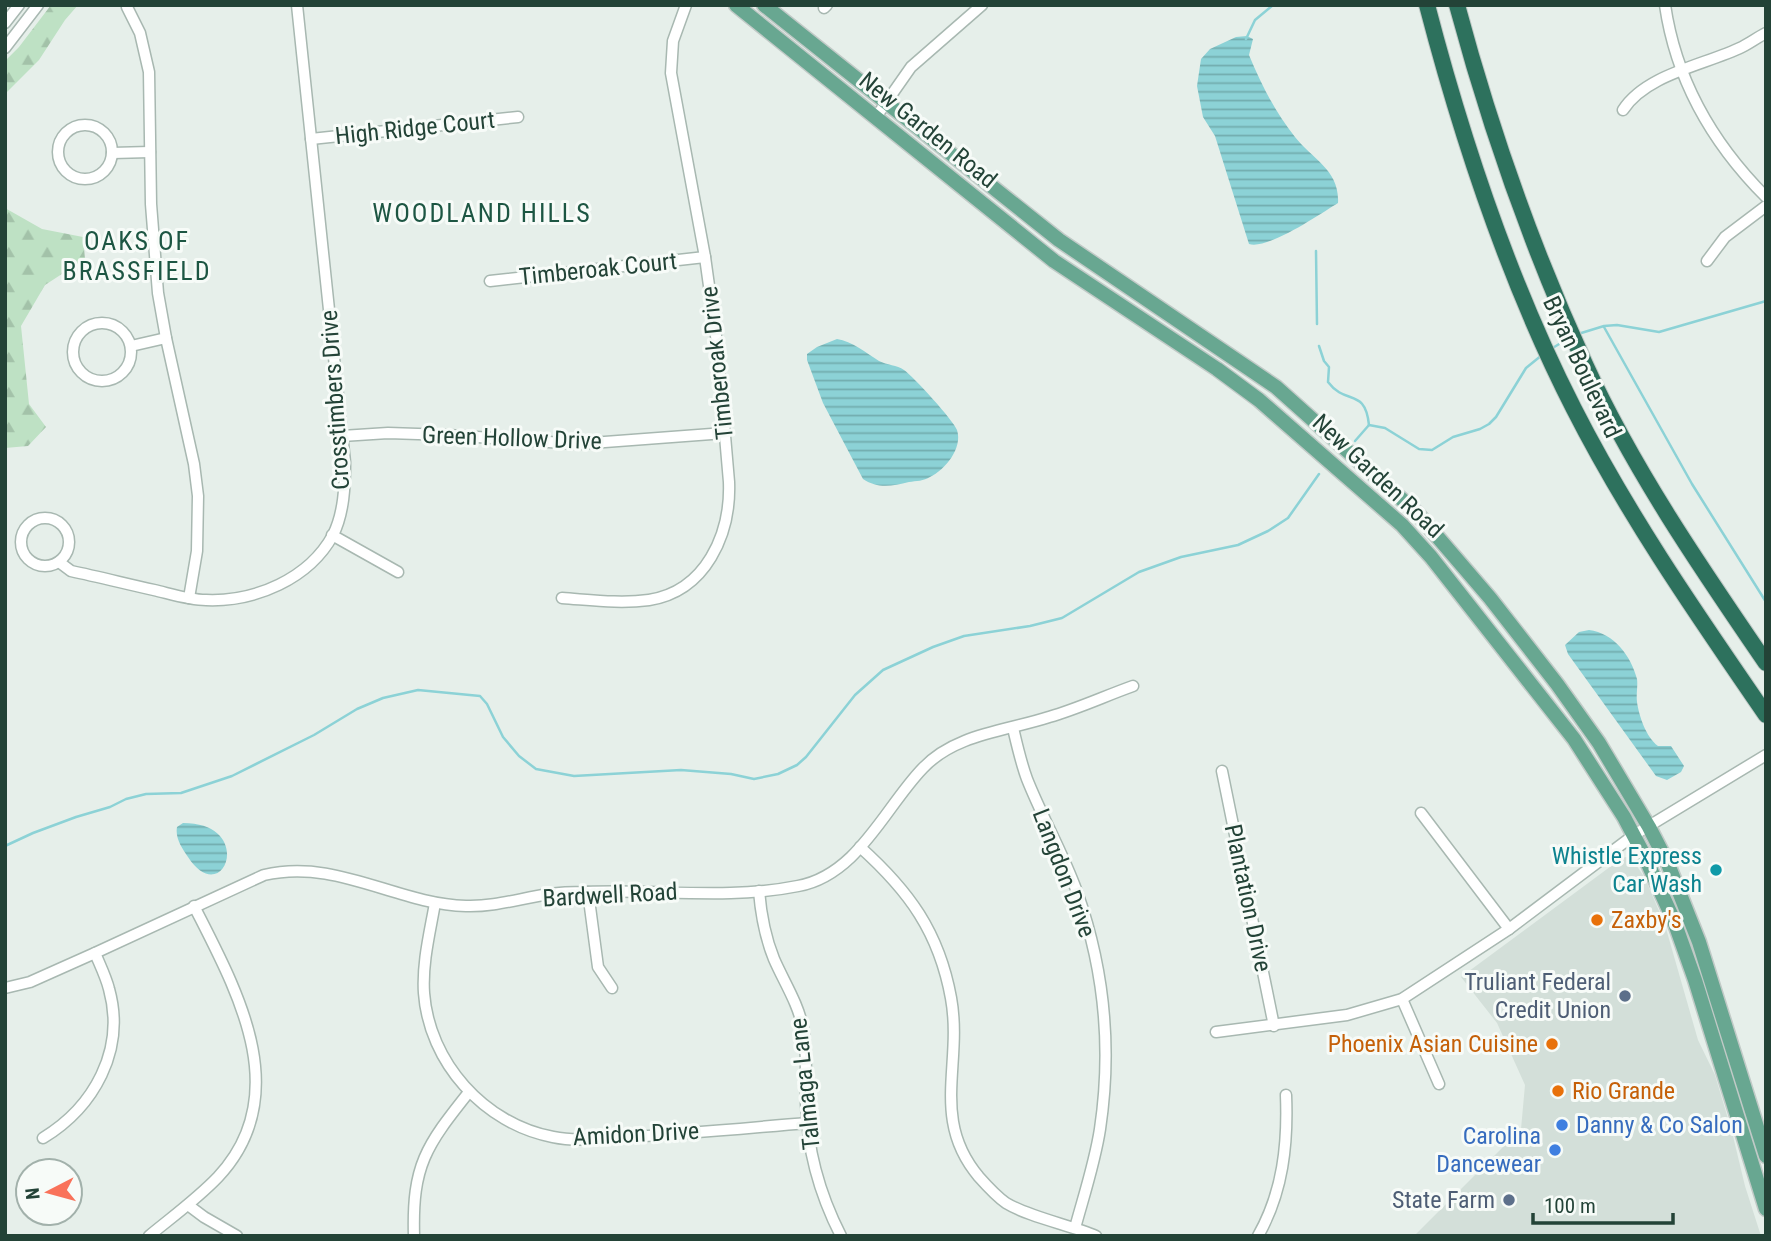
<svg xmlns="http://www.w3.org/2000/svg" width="1771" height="1241" viewBox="0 0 1771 1241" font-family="'Roboto Condensed',sans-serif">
	<defs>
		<pattern id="forest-firs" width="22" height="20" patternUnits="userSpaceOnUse" patternTransform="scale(1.75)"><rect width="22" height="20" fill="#bee1c4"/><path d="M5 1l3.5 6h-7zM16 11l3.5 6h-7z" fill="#a3c2a9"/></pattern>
		<pattern id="water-rules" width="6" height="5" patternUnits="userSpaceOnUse" patternTransform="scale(1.75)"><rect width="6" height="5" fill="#8cd2d6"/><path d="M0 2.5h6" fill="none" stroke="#72acae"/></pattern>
	</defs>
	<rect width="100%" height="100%" fill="#e6efea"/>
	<!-- built -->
	<path fill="#d3dfd9" d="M1626,857L1632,859L1645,878L1665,925L1698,1040L1715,1075L1732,1132L1745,1186L1761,1236H1414L1521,1129L1525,1085L1497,1023L1461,977L1622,858Z"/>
	<!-- forest -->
	<g fill="url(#forest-firs)">
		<path d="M51,5H78L65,20L39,60L5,94V61L19,47Z"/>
		<path d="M5,208L42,229L83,237L85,259L45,285L21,326L29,404L46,427L28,446L5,448Z"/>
	</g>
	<!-- water -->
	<g fill="url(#water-rules)">
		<path d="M1247,36L1253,39L1249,55C1261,84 1275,112 1295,137C1312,159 1340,170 1338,203C1320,214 1268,250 1249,244L1215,136L1203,117L1197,86L1201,59L1210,49L1236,37Z"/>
		<path d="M837,339C852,341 866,353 879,361C887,365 897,365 904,370C913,376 954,421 957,430C963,448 945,470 930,477C924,481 916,481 909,482C892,486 878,489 863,479L823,403L807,360V354L817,347Z"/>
		<path d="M1589,630C1614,633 1631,656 1637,679C1638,686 1636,694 1637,702C1639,716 1646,737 1658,746H1671L1684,766L1681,772L1667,780L1656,776L1568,654L1565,645L1579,632Z"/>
		<path d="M183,823C257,823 223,911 188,857C182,848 175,838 177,827Z"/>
	</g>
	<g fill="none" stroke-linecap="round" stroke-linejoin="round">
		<!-- stream -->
		<g stroke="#8cd2d6" stroke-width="2.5">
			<path d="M1246,39L1255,20L1273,5"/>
			<path d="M1316,251L1317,324"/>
			<path d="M1604,327L1692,484L1766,602"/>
			<path d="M1578,334L1604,326L1617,325L1659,332L1766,301"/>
			<path d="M1319,346L1324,361L1329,367L1328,382C1346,406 1365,387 1369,425"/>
			<path d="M1551,349L1569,338"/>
			<path d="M1369,425L1385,428L1419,449L1432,450L1453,437L1480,429L1489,424L1496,417L1526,368L1542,355"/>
			<path d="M1355,441L1369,425"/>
			<path d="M5,846L33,833L76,817L110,807L126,799L146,794L181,793L232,776L314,735L357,709L383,698L418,690L480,696L487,704L503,737L519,756L536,769L574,776L681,770L731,774L754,779L778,774L797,765L806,757L855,695L883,670L933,647L964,636L1030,626L1062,618L1139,572L1181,557L1238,545L1268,531L1288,518L1319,474"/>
		</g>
		<!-- minor casing -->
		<g stroke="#a8b8b1" stroke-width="13">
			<g id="minor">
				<path d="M1665,5C1676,80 1713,144 1766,197"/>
				<path d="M127,7L140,33L149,72L151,204L158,293L166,338L194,464L198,496L197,551L189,598"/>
				<path d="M824,8L827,5"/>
				<path d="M5,23L19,5"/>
				<path d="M5,48L38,5"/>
				<path d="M1623,110C1646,74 1705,65 1742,47C1750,43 1758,37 1766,33"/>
				<path d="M876,117L911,67L982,5"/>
				<circle cx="85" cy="152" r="27"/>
				<path d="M311,139L518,117"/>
				<path d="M112,153L150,152"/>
				<path d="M1707,261L1725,237L1766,206"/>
				<path d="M490,281L705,257"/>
				<circle cx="102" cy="352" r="29"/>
				<path d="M131,346L166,338"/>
				<path d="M342,436L388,433L448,435L578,444L725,433"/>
				<circle cx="45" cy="542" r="24"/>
				<path d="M332,535L398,572"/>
				<path d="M59,562L71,571C99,577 127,584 154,590C171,594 189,600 206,600C255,602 309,579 333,535C344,513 345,486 345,462L297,5"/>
				<path d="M562,598C591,600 620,604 649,600C706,591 731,534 729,482L717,343L705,257L671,73L673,41L686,5"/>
				<path d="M1013,728C1017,745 1021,763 1027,779C1042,817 1063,853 1077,892C1104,968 1112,1049 1100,1129C1095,1162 1084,1195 1075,1228"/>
				<path d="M1222,771L1274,1026"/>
				<path d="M1421,813L1509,929"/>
				<path d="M860,847C909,891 939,932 951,998C963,1064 930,1119 979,1177C987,1186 996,1196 1006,1203C1029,1217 1070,1225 1096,1236"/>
				<path d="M759,891C761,915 765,937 774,959C784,982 798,1003 803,1028C808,1053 805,1077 806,1102C807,1149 820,1195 841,1236"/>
				<path d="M588,892L598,967L612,988"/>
				<path d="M435,903C430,932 422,963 424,993C429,1062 484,1124 553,1137C577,1142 602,1138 627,1137C687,1134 747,1128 807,1123"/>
				<path d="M5,988L30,982L95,953L264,875C337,858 396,904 466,906C495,907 521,898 550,894C562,892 574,892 587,892C656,889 729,900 798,886C858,875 885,807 923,768C955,734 1006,731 1049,717C1077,709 1105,696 1133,686"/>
				<path d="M1402,999L1439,1084"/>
				<path d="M1216,1032L1347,1015L1402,999L1509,929L1634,835L1766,755"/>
				<path d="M43,1138C94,1107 126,1050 109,989C106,977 100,965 95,953"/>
				<path d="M188,1205L204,1217L237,1236"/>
				<path d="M149,1236C172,1217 197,1199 218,1177C296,1094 236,989 194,906"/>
				<path d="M414,1236C412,1165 426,1146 469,1092"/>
				<path d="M1258,1236C1283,1192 1288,1144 1286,1095"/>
			</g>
		</g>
		<!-- major casing -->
		<g stroke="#c1cac7" stroke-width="17">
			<g id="major">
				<path d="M736,5L1054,261L1217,369L1259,400L1402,525L1431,557L1574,739L1624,817L1644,855L1674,921L1695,980L1766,1209"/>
				<path d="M764,5L1059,240L1276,387L1417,513L1490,598L1557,684L1599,743L1649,827L1668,864L1699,942L1766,1156"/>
			</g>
		</g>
		<!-- highway casing -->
		<g stroke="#c1cac7" stroke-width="18">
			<g id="highway">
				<path d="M1427,5C1463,143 1509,282 1574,409C1629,517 1698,616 1766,715"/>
				<path d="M1457,5C1490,128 1532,248 1585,364C1633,469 1701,568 1766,663"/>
			</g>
		</g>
		<!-- minor -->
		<use href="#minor" stroke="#fff" stroke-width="10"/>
		<!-- major -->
		<use href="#major" stroke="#68a791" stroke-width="14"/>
		<!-- highway -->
		<use href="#highway" stroke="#2d715d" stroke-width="16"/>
	</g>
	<!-- markers -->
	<circle fill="#0f9aa8" stroke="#f7fbf8" stroke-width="2.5" cx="1716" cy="870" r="7"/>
	<g fill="#e8710a" stroke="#f7fbf8" stroke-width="2.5">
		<circle cx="1597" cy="920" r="7"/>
		<circle cx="1552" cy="1044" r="7"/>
		<circle cx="1558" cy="1091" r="7"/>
	</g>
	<g fill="#5c6f8a" stroke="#f7fbf8" stroke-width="2.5">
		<circle cx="1625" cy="996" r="7"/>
		<circle cx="1509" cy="1200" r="7"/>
	</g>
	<g fill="#3f7fe0" stroke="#f7fbf8" stroke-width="2.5">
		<circle cx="1562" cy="1125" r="7"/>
		<circle cx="1555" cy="1150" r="7"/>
	</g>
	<g text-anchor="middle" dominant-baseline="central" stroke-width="6" stroke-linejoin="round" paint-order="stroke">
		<!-- street labels -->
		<g font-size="24" fill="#234337" stroke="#f7fbf8">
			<text transform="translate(415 128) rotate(-6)">High Ridge Court</text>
			<text transform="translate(928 130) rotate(39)">New Garden Road</text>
			<text transform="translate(598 269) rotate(-6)">Timberoak Court</text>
			<text transform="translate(717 363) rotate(-96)">Timberoak Drive</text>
			<text transform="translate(1582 367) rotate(65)">Bryan Boulevard</text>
			<text transform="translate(335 400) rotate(-94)">Crosstimbers Drive</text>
			<text transform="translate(512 438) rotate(2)">Green Hollow Drive</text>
			<text transform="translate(1378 476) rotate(43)">New Garden Road</text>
			<text transform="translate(1064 873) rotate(69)">Langdon Drive</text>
			<text transform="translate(610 895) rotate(-3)">Bardwell Road</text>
			<text transform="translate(1248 898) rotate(78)">Plantation Drive</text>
			<text transform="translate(805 1084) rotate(-96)">Talmaga Lane</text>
			<text transform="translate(636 1134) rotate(-3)">Amidon Drive</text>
		</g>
		<!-- culture labels -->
		<g font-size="24" fill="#0d838f" stroke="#f7fbf8" text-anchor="end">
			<text x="1702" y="856">Whistle Express<tspan x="1702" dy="28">Car Wash</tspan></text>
		</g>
		<!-- food labels -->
		<g font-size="24" fill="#c56008" stroke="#f7fbf8" text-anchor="start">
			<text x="1611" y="920">Zaxby's</text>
			<text x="1538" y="1044" text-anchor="end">Phoenix Asian Cuisine</text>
			<text x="1572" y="1091">Rio Grande</text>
		</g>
		<!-- service labels -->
		<g font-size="24" fill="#4e5e75" stroke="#f7fbf8" text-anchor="end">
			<text x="1611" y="982">Truliant Federal<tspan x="1611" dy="28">Credit Union</tspan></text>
			<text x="1495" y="1200">State Farm</text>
		</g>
		<!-- shop labels -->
		<g font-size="24" fill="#366cbe" stroke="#f7fbf8" text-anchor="start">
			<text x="1576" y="1125">Danny &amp; Co Salon</text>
			<text x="1541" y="1136" text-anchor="end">Carolina<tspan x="1541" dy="28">Dancewear</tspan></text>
		</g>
		<!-- neighbourhood labels -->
		<g font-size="26" letter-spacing="2" fill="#1d5643" stroke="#f7fbf8">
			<text x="482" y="213">WOODLAND HILLS</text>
			<text x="137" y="241">OAKS OF<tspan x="137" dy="30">BRASSFIELD</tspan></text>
		</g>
	</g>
	<!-- border -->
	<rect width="1771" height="1241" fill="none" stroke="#234337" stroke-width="14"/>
	<!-- north arrow -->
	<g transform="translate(49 1192) rotate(264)"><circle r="33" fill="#f7fbf8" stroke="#a2b1ab" stroke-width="2"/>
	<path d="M0-5L12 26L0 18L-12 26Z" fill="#f9725a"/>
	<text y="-10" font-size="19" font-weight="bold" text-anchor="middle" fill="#234337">N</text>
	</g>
	<!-- scale -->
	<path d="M1533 1213v10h140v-10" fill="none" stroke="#234337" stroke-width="3.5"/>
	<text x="1544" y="1213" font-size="21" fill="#234337" stroke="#f7fbf8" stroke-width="5" paint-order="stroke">100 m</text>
</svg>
